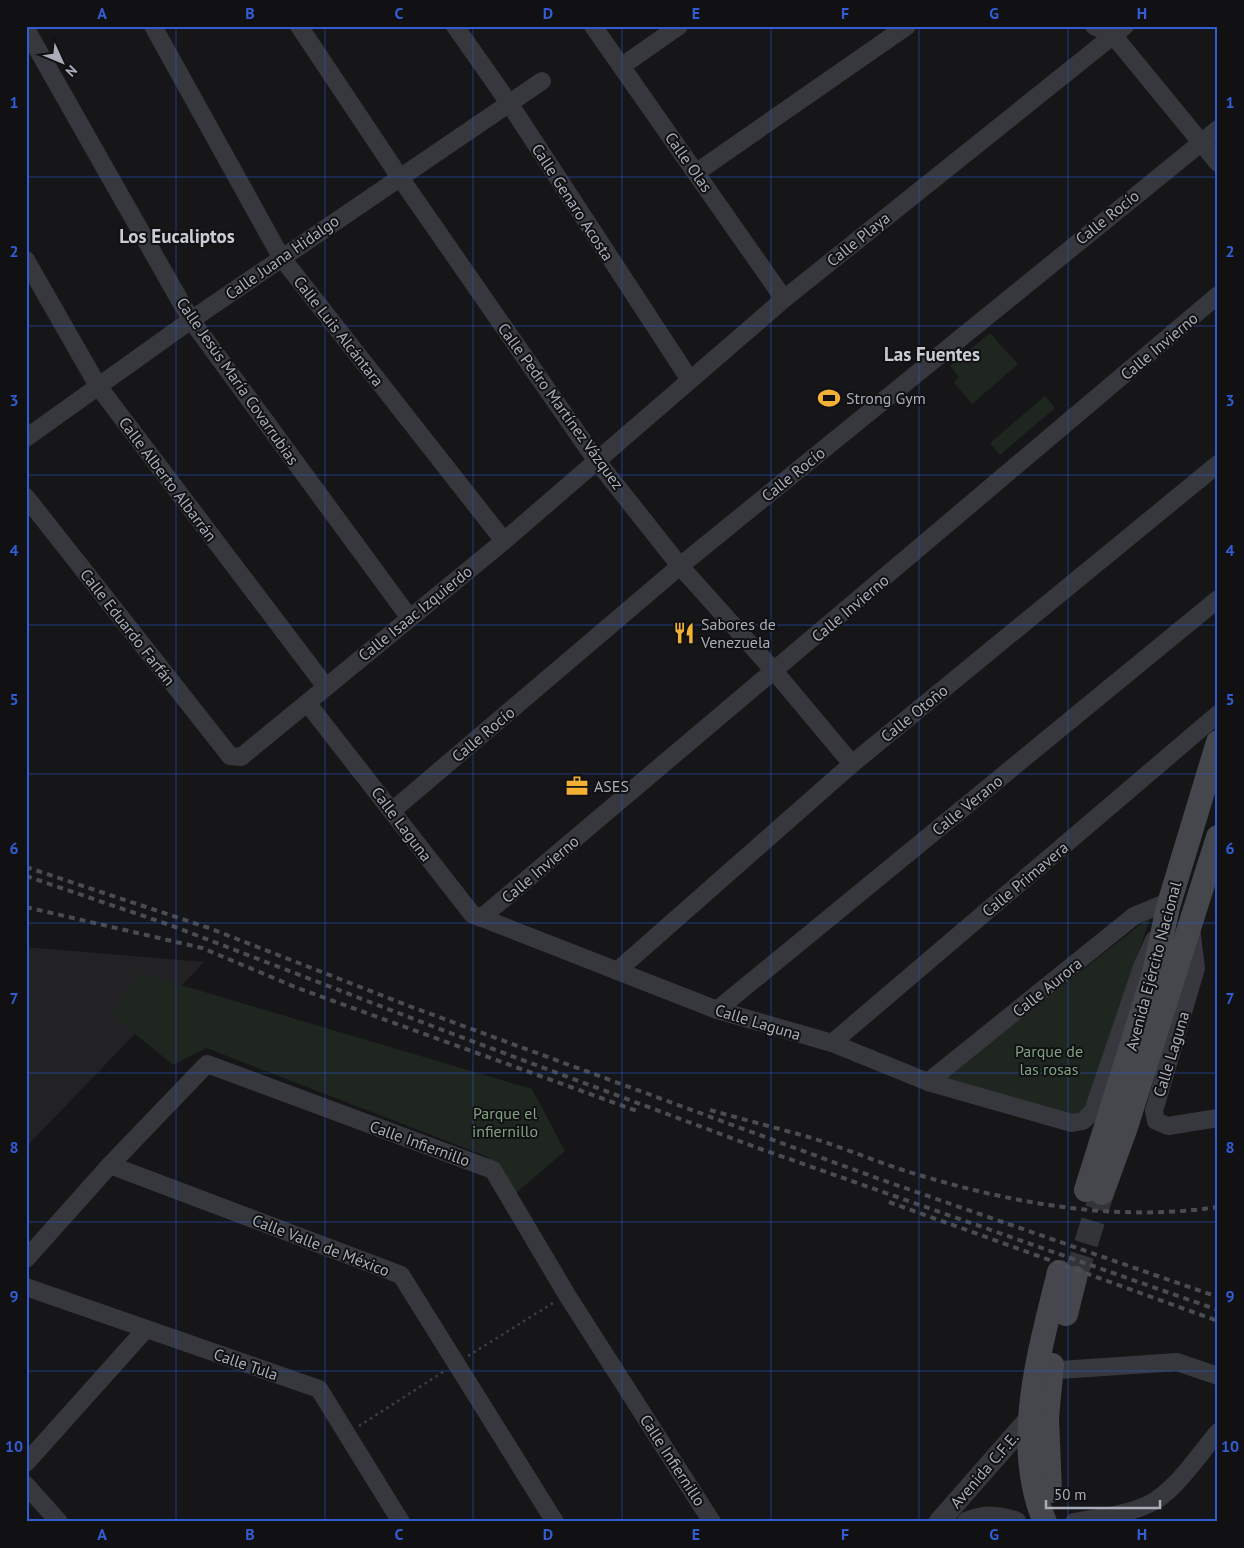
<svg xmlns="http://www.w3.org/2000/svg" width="1244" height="1548" viewBox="0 0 1244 1548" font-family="'PT Sans',sans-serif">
	<rect width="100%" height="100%" fill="#161618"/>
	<!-- built -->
	<path fill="#222225" d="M26,947L204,962L26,1147Z"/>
	<!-- green -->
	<g fill="#1e261f">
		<path d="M990,333L1018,364L972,404L954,382L959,377L950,366Z"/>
		<path d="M1045,396L1055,408L1000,455L990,443Z"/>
		<path d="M1151,916L1081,1119L945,1079Z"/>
		<path d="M140,973L532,1089L565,1151L516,1193L488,1157L206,1048L173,1065L112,1015Z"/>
	</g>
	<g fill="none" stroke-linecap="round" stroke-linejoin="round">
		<!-- secondary-tunnel -->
		<path stroke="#333438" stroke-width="24" stroke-dasharray="24 12" stroke-linecap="butt" d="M1075,1278L1102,1193"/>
		<!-- path -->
		<g stroke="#3d3f44" stroke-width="2.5" stroke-dasharray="2.5 4" stroke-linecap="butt">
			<path d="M468,1356L553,1303"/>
			<path d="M359,1426L443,1372"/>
		</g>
		<!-- minor -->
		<g stroke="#37383d" stroke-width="18">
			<path d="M153,26L281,257L504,541"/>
			<path d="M299,26L399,176L596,460L680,566L775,672L852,764"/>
			<path d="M455,26L509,103L690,380"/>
			<path d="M593,26L784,299"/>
			<path d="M1094,26L1113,35L1218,163"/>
			<path d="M26,29L191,320L409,617"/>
			<path d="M622,66L679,26"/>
			<path d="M697,172L907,26"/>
			<path d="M26,260L98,386L326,687"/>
			<path d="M26,438L191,320L542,81"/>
			<path d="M26,497L230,756L241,757L504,541L784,299L1125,26"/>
			<path d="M308,704L472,914L717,1010L832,1043L928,1082L1072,1123L1083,1121L1093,1111L1142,967L1154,940"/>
			<path d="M392,811L680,566L1218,129"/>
			<path d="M481,918L1218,295"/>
			<path d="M1191,928L1196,968L1154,1111L1156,1121L1168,1126L1218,1118"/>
			<path d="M617,971L852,764L1218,464"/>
			<path d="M717,1010L1218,599"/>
			<path d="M832,1043L1218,714"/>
			<path d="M928,1082L1134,916L1170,901"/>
			<path d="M110,1165L401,1275L555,1522"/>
			<path d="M26,1259L110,1165L207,1064L493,1170L567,1295L712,1522"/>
			<path d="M26,1287L319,1389L401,1522"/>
			<path d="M1060,1370L1177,1362L1218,1376"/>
			<path d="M26,1463L146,1329"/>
			<path d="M26,1485L59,1522"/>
			<path d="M1074,1522C1099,1517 1126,1515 1149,1504C1174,1493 1200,1453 1218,1432"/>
		</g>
		<!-- tertiary -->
		<g stroke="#37383d" stroke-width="21">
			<path d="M939,1522L1030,1418"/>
			<path d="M967,1522C985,1515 998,1516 1016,1522"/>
		</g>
		<!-- secondary -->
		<g stroke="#45474d" stroke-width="24">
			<path d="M1086,1190L1154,973L1168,907L1218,742"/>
			<path d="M1102,1193L1125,1130L1218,837"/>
			<path d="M1066,1314L1075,1278"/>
			<path d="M1050,1491L1047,1417L1052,1365"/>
			<path d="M1045,1522C1011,1443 1040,1351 1059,1272"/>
		</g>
		<!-- rail -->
		<g stroke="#4a4c52" stroke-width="4" stroke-dasharray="6 5" stroke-linecap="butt">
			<path d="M26,867L209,928L409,1006L882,1180L1218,1297"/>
			<path d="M26,876L170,925L445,1031L758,1148L1218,1310"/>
			<path d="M26,907L202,948L295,987L637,1111"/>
			<path d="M710,1110C745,1120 781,1129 815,1139C850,1150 884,1165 919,1175C1016,1204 1117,1222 1218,1207"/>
			<path d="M889,1202L1218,1321"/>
		</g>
	</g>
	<!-- grid -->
	<path fill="none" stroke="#325cd3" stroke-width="1" stroke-opacity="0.55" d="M176,26V1522M325,26V1522M473,26V1522M622,26V1522M771,26V1522M919,26V1522M1068,26V1522M26,177H1218M26,326H1218M26,475H1218M26,625H1218M26,774H1218M26,923H1218M26,1073H1218M26,1222H1218M26,1371H1218"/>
	<!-- icons -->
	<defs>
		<g id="stadium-bare" transform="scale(1.725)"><path d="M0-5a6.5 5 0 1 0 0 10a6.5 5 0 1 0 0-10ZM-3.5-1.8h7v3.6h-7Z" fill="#f2b134" stroke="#111113" stroke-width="2.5" paint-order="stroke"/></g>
		<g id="restaurant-bare" transform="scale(1.725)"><path d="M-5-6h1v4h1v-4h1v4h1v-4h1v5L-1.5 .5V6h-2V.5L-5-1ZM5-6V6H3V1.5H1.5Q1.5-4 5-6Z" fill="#f2b134" stroke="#111113" stroke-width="2.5" paint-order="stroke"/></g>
		<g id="office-bare" transform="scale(1.725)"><path d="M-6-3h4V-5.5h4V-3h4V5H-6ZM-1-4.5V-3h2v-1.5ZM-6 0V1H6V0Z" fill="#f2b134" stroke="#111113" stroke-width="2.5" paint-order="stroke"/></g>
	</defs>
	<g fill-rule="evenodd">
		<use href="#stadium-bare" x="829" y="398"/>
		<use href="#restaurant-bare" x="684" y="633"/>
		<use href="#office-bare" x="577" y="786"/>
	</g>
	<g text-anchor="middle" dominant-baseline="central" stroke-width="4" stroke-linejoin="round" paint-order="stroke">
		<!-- street labels -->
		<g font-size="16" fill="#a8adb8" stroke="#111113">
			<text transform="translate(689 162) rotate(55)">Calle Olas</text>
			<text transform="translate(573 202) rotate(57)">Calle Genaro Acosta</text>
			<text transform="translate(1107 217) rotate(-39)">Calle Rocío</text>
			<text transform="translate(858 239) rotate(-39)">Calle Playa</text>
			<text transform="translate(282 257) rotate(-35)">Calle Juana Hidalgo</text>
			<text transform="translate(339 331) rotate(52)">Calle Luis Alcántara</text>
			<text transform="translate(1159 346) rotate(-40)">Calle Invierno</text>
			<text transform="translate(238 381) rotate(55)">Calle Jesús María Covarrubias</text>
			<text transform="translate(561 406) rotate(54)">Calle Pedro Martínez Vázquez</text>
			<text transform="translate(793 474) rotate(-39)">Calle Rocío</text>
			<text transform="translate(168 479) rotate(53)">Calle Alberto Albarrán</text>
			<text transform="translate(850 608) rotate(-40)">Calle Invierno</text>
			<text transform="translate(415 613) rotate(-39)">Calle Isaac Izquierdo</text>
			<text transform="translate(128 627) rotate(52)">Calle Eduardo Farfán</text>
			<text transform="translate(914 713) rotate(-39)">Calle Otoño</text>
			<text transform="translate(483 734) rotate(-40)">Calle Rocío</text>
			<text transform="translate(967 805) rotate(-39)">Calle Verano</text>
			<text transform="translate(402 824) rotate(53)">Calle Laguna</text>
			<text transform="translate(540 869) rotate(-40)">Calle Invierno</text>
			<text transform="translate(1025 879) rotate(-40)">Calle Primavera</text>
			<text transform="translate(1153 966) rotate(-75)">Avenida Ejército Nacional</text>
			<text transform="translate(1047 987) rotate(-39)">Calle Aurora</text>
			<text transform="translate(758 1022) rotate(17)">Calle Laguna</text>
			<text transform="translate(1171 1054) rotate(-73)">Calle Laguna</text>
			<text transform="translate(420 1143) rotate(20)">Calle Infiernillo</text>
			<text transform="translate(321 1245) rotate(21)">Calle Valle de México</text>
			<text transform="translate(246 1364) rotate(19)">Calle Tula</text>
			<text transform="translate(673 1460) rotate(57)">Calle Infiernillo</text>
			<text transform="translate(984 1470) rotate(-49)">Avenida C.F.E.</text>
		</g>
		<!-- poi labels -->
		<g font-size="16" fill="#a8adb8" stroke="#111113" text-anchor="start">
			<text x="846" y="398">Strong Gym</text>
			<text x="701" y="624">Sabores de<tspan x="701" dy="18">Venezuela</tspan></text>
			<text x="594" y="786">ASES</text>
		</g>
		<!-- park labels -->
		<g font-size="16" fill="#7fa381" stroke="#111113">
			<text x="1049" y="1051">Parque de<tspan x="1049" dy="18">las rosas</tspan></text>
			<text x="505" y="1113">Parque el<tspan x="505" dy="18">infiernillo</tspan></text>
		</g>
		<!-- quarter labels -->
		<g font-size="19" font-weight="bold" fill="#c9ccd4" stroke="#111113">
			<text x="177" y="236">Los Eucaliptos</text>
			<text x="932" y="354">Las Fuentes</text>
		</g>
	</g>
	<!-- border -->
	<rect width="1244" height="1548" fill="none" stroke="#111113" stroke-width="55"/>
	<!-- north arrow -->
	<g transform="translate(62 62) rotate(134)" stroke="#111113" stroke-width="4" paint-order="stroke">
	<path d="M0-4L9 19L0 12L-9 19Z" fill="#a8adb8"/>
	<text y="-8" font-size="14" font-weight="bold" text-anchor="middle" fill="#a8adb8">N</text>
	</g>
	<!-- scale -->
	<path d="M1046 1500v8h114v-8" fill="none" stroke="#a8adb8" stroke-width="2.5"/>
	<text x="1054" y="1500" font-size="15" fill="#a8adb8" stroke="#111113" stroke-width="4" paint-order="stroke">50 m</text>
	<rect x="28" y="28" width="1188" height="1492" fill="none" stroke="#325cd3" stroke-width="2"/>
	<g font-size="16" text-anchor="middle" font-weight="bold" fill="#325cd3">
		<text x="102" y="19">A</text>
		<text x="250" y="19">B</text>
		<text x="399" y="19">C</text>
		<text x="548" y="19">D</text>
		<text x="696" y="19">E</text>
		<text x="845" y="19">F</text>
		<text x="994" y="19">G</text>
		<text x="1142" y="19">H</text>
		<text x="14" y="108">1</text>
		<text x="1230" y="108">1</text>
		<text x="14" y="257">2</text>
		<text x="1230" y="257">2</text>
		<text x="14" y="406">3</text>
		<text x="1230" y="406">3</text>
		<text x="14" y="556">4</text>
		<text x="1230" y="556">4</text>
		<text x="14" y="705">5</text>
		<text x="1230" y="705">5</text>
		<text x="14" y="854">6</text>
		<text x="1230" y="854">6</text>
		<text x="14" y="1004">7</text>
		<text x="1230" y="1004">7</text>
		<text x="14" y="1153">8</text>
		<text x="1230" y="1153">8</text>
		<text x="14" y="1302">9</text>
		<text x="1230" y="1302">9</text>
		<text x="14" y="1452">10</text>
		<text x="1230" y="1452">10</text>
		<text x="102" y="1540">A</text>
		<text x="250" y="1540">B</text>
		<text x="399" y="1540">C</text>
		<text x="548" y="1540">D</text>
		<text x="696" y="1540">E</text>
		<text x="845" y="1540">F</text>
		<text x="994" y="1540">G</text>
		<text x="1142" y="1540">H</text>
	</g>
</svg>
